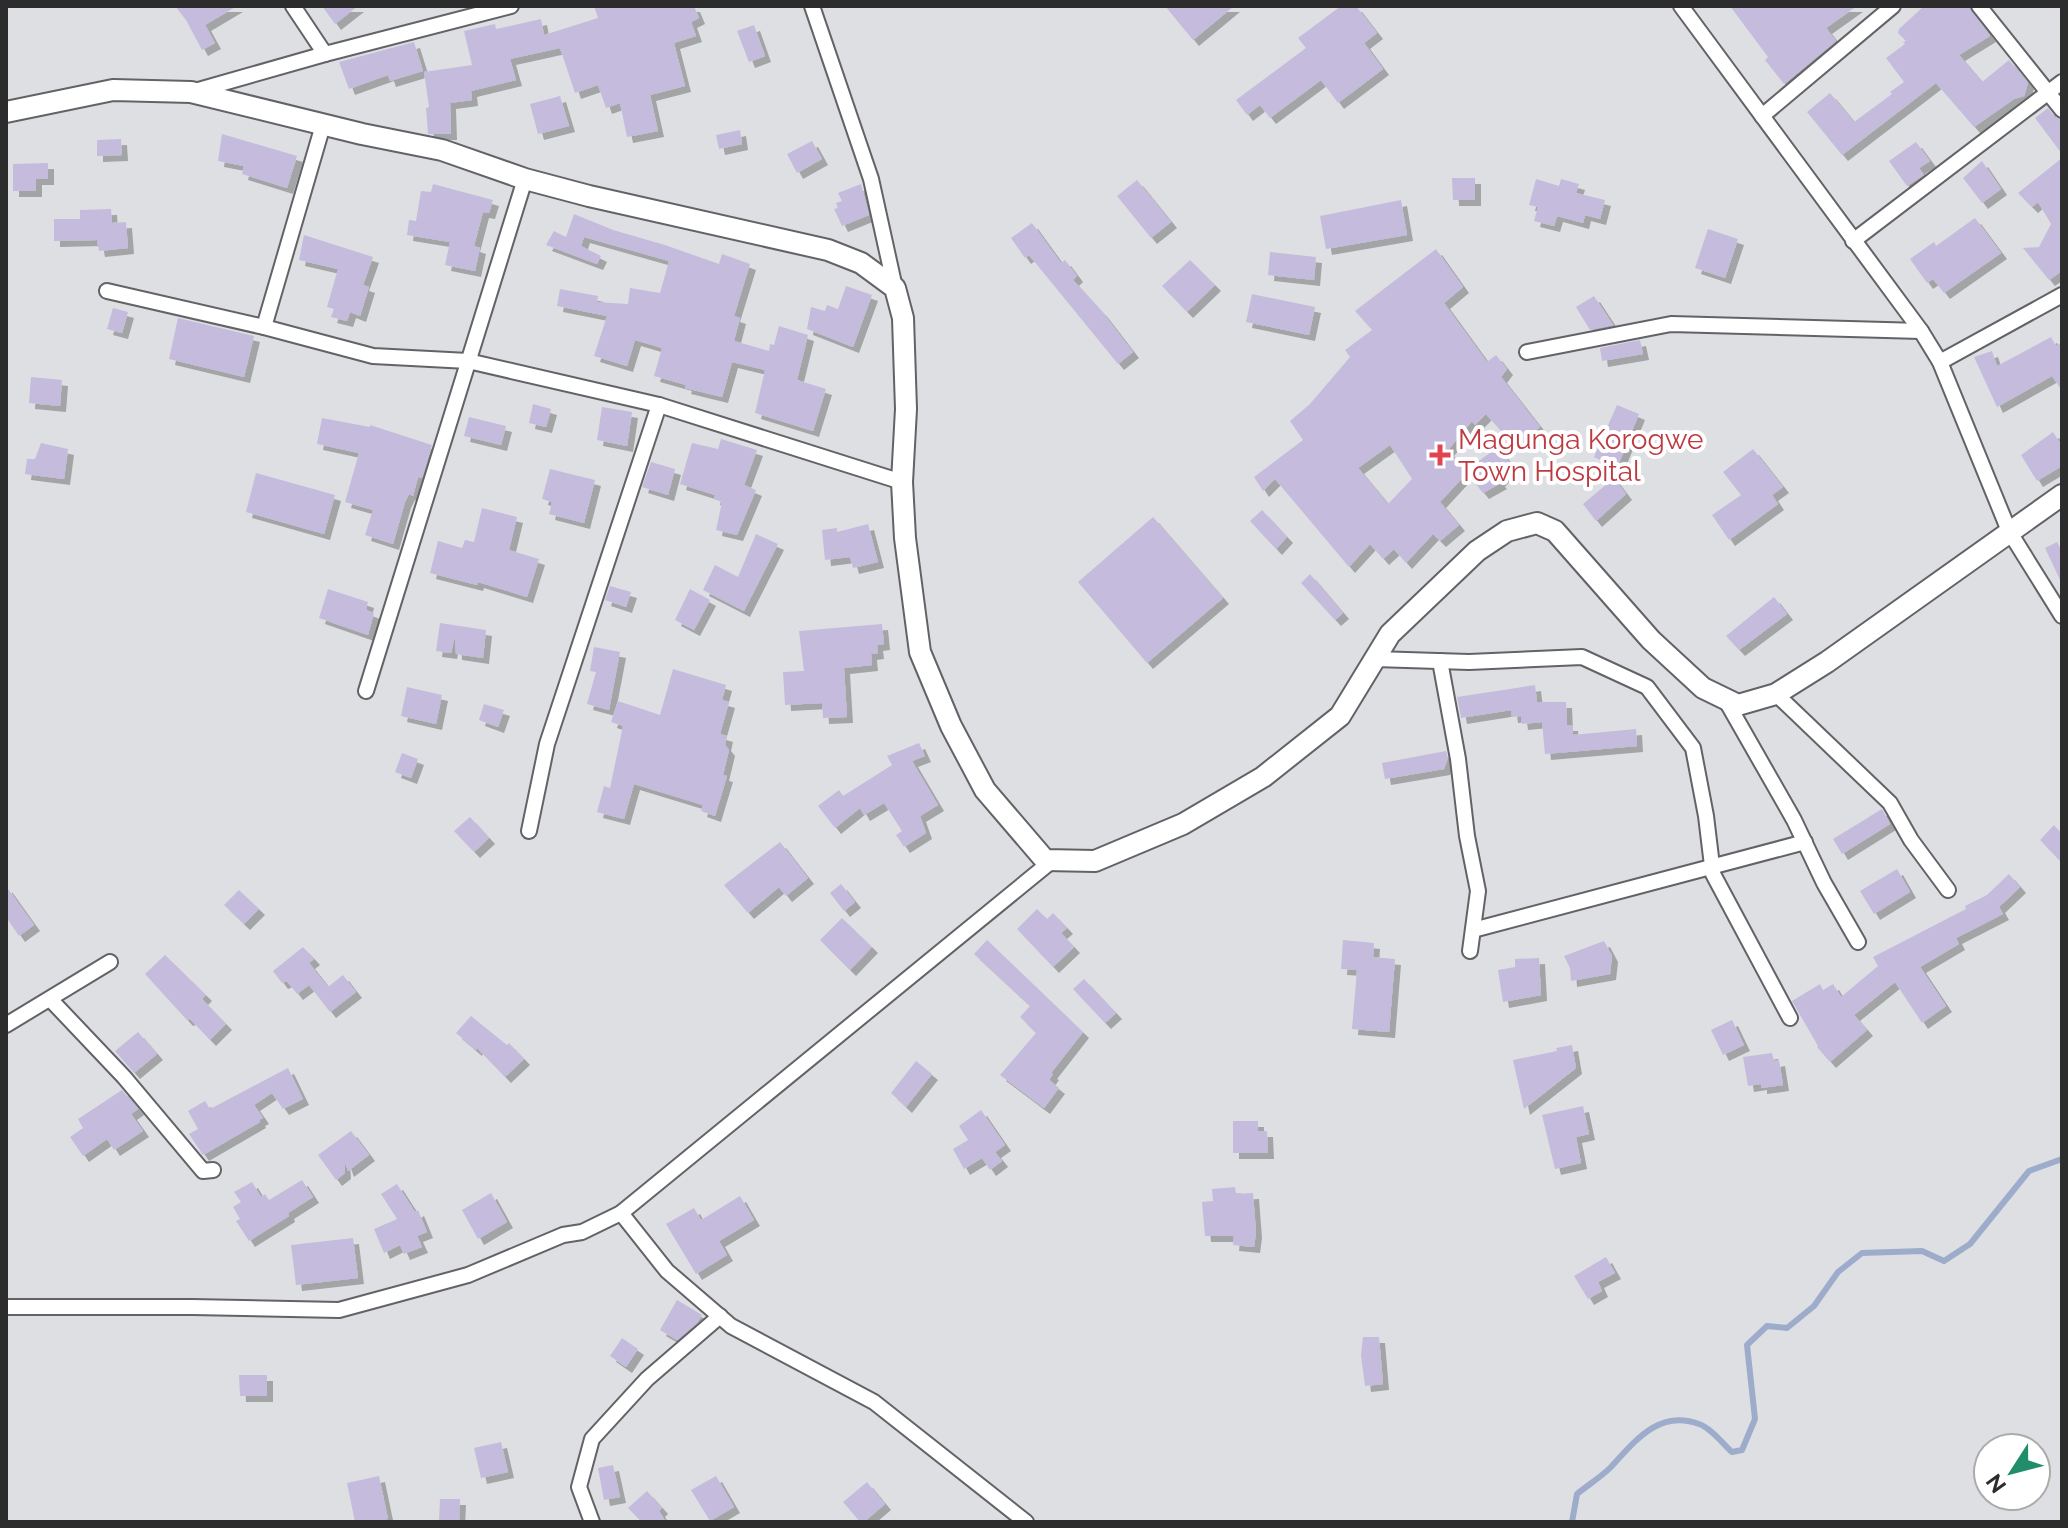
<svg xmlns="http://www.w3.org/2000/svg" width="2068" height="1528" viewBox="0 0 2068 1528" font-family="Raleway,sans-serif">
	<defs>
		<filter id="shadow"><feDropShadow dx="6" dy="6" stdDeviation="0" flood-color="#0004"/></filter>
	</defs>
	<rect width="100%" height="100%" fill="#dedfe3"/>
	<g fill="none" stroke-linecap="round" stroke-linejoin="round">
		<!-- stream -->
		<path stroke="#9daccb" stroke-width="6" d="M1572,1522L1577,1494C1588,1485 1601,1477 1611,1467C1635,1441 1659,1409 1699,1424C1711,1428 1723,1444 1732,1452L1742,1450L1755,1419L1747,1345L1767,1326L1787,1328L1814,1306L1838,1272L1862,1253L1922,1251L1944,1261L1970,1244L2029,1171L2062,1159"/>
	</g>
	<!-- building -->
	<g fill="#c5bbdd" fill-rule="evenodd" filter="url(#shadow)">
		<path d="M175,6H237L205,25L215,43L202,50L186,20Z"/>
		<path d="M322,6H358L335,24Z"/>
		<path d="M594,6H694L699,18L691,22L696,36L674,43L685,86L650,95L658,131L627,137L620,103L606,108L598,85L575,93L560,48L510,59L516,80L471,91L472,100L450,103L451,134H428L426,108L429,107L424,72L472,65L464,31L495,24L496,29L541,19L544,35L598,18Z"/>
		<path d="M1165,6H1234L1193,40Z"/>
		<path d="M1341,6H1356L1377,33L1364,43L1383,69L1338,103L1321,80L1270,118L1260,105L1247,115L1236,100L1306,48L1298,38Z"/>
		<path d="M1730,6H1857L1826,28L1836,41L1784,84L1765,60L1768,57Z"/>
		<path d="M1924,6H1969L1990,36L1959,55L1982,82L2009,60L2028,83L2024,96L2014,99L1974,127L1936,83L1842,155L1807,112L1830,93L1854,122L1892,94L1890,92L1904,82L1886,58L1905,44L1903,42L1906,41L1898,33L1899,29Z"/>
		<path d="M754,25L765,56L749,62L737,31Z"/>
		<path d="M414,42L423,71L390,81L388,75L349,89L339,62Z"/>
		<path d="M560,96L569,126L538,134L530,104Z"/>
		<path d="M2048,108L2055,117L2062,120V154L2035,118Z"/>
		<path d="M740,130L742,144L719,149L716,135Z"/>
		<path d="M222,134L297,156L287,188L242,174L244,166L218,161Z"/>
		<path d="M121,139L122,155L97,156V140Z"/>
		<path d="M812,141L822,159L797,173L787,154Z"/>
		<path d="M1916,142L1930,161L1919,168L1924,175L1907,186L1889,161Z"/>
		<path d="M2062,158V271L2049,280L2023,248L2039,247L2051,224L2038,202L2032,207L2018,193Z"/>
		<path d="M1982,161L2001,189L1982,203L1963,178Z"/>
		<path d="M48,163V179H36V191H13V164Z"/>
		<path d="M1452,178H1475V200H1453Z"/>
		<path d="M1536,179L1559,186L1561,179L1579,184L1576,193L1605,200L1600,219L1585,215L1583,223L1557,216L1554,226L1534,221L1538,207L1529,205Z"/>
		<path d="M1137,180L1171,222L1151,238L1117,196Z"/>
		<path d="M433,184L493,200L489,213L483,212L474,246L480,248L475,271L445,265L450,242L407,235L409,220L416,221L421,191L431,192Z"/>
		<path d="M861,184L869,215L842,226L834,209L838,208L836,203L842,201L838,193Z"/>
		<path d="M1401,200L1407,235L1326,249L1320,216Z"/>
		<path d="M111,209L112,223L126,222L128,248L99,251L97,240L54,241V219H80V210Z"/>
		<path d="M574,214L613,230L665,245L719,264L722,254L750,264L734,316L740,318L734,341L769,351L770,344L774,345L779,326L808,335L797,380L826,389L813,431L755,413L765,370L732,362L722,397L685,388L686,385L654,376L662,348L635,340L627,366L594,356L607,316L557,306L560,289L598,296L597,302L628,304L630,288L660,293L669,261L584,237L581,246L601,256L597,264L546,245L554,231L566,237Z"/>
		<path d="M1975,218L2001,253L1944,293L1933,279L1927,283L1910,259L1934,242L1936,246Z"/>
		<path d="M1032,223L1061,263L1065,260L1077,276L1073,280L1103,313L1133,352L1118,364L1029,255L1025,258L1011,238Z"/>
		<path d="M1708,229L1738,239L1725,278L1695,268Z"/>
		<path d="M304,235L373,257L363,285L369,287L360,316L350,312L347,321L331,317L334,309L327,307L338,269L299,260Z"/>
		<path d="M1436,249L1463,287L1444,303L1487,362L1496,355L1507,369L1501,377L1540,427L1515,447L1486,414L1475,425L1472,421L1448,450L1466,474L1440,502L1459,525L1440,541L1433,534L1406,563L1394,549L1383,559L1370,544L1349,567L1275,479L1263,491L1254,477L1303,440L1290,421L1310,404L1350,357L1345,350L1372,330L1355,311ZM1390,445L1412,479L1388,504L1358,468Z"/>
		<path d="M1270,252L1316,257L1314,280L1268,275Z"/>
		<path d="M1190,260L1215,285L1187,312L1162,286Z"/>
		<path d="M846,286L872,295L853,347L807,329L811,307L825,311L827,305L838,309Z"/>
		<path d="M1252,294L1315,307L1309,335L1246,322Z"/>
		<path d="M1594,296L1613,325L1590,330L1576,307Z"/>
		<path d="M113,308L128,312L122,333L107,329Z"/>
		<path d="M178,318L254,336L244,377L169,359Z"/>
		<path d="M2051,337L2056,346L2062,342V391L2052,376L1997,407L1974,357L1992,351L1997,366Z"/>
		<path d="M1640,340L1643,354L1602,361L1600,348Z"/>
		<path d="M31,377L62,380L60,406L29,403Z"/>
		<path d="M533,404L551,409L546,427L529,423Z"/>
		<path d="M1617,405L1639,414L1617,468L1594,457Z"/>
		<path d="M602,407L632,412L627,446L597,440Z"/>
		<path d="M469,417L506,426L501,445L464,436Z"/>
		<path d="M322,418L370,427V425L432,445L422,478L418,477L413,496L409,494L405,502L393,544L365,535L373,510L345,502L359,453L317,444Z"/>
		<path d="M2053,432L2062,446V466L2037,481L2021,455Z"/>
		<path d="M721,439L757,450L744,485L756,490L737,535L716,530L722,502L714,499L715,495L680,484L692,443L718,449Z"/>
		<path d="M41,443L68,449L64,479L25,474L27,459H35Z"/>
		<path d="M1498,447L1512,466L1499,481L1501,483L1483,493L1465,471Z"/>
		<path d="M1753,449L1783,487L1772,495L1778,504L1729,540L1712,515L1741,495L1723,472Z"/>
		<path d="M651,462L675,469L668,495L642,487Z"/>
		<path d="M550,469L595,480L584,523L549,514L552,502L542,499Z"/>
		<path d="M256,473L335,495L324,534L246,512Z"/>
		<path d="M1614,478L1626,494L1596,521L1583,504Z"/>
		<path d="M482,508L517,517L509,550L539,559L527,597L478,582L477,585L430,573L438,541L462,548L465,540L474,542Z"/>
		<path d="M1262,510L1287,537L1276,549L1250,521Z"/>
		<path d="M1153,517L1223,598L1147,663L1078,582Z"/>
		<path d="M868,524L878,562L853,568L850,557L825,560L822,530L837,528V532Z"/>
		<path d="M756,534L778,544L744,611L703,590L715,565L738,577Z"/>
		<path d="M2057,542L2062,551V584L2045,548Z"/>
		<path d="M1310,574L1343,613L1335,620L1301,583Z"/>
		<path d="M610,586L631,592L626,607L605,600Z"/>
		<path d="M328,589L368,602L366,610L374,613L368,635L319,618Z"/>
		<path d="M690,589L710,600L694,630L675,620Z"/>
		<path d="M1774,597L1787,614L1739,650L1726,636Z"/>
		<path d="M440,623L486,630L483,658L456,654L455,636L451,653L436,651Z"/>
		<path d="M882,624L884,644L877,645L878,653L871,654L872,665L844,668L847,717L823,718L822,703L785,705L783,672L804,671L799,631Z"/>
		<path d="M594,647L620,652L609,710L587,704L596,672L590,671Z"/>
		<path d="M673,669L726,685L722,700L729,702L720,734L727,736L725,745L729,750L723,775L727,776L715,816L701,811L703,805L634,784L624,819L597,812L604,786L610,788L623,726L611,722L618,701L660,715Z"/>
		<path d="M1535,685L1537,702H1566L1567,725H1572L1573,735L1636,729L1637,746L1545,754L1542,722L1522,724L1521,716L1512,717L1511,710L1461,718L1457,697Z"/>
		<path d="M407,687L442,695L436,724L401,716Z"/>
		<path d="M484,704L504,710L498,727L479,720Z"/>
		<path d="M919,743L925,756L912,761L938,805L920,816L926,833L904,847L896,835L902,831L884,803L864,815L860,808L835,828L818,806L839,790L843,796L892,765L887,756Z"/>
		<path d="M1446,751L1448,758L1444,769L1385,779L1382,763Z"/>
		<path d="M402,753L418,759L411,778L395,772Z"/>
		<path d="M1882,809L1890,824L1842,854L1833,839Z"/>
		<path d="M470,817L489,838L474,852L454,831Z"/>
		<path d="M2054,825L2062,834V863L2040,840Z"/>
		<path d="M780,842L808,878L786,896L779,887L748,913L724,885Z"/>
		<path d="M1897,869L1910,892L1874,914L1860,891Z"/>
		<path d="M2009,874L2020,887L1999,907L2003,914L1956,938L1959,944L1920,967L1946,1006L1922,1023L1895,982L1854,1015L1867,1030L1830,1062L1817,1047L1818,1046L1792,1001L1820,984L1823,990L1833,984L1841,997L1878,966L1873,957L1966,909L1965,906L1987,895Z"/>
		<path d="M841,884L855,902L844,911L830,893Z"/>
		<path d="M6,886L34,925L19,936L6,917Z"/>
		<path d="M239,890L259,909L244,924L224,905Z"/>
		<path d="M1037,909L1047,919L1053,913L1067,928L1061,933L1074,947L1053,967L1017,929Z"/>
		<path d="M842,918L872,947L850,970L820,940Z"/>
		<path d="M987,940L1083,1032L1051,1073L1053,1074L1049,1080L1059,1088L1044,1108L1000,1075L1036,1033L1020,1017L1030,1006L974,954Z"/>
		<path d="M1343,940L1374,943L1373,957L1395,959L1389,1032L1352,1029L1357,970L1341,969Z"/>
		<path d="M1604,941L1612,956L1610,974L1571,981L1570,968L1564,956Z"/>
		<path d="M303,947L314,959L309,963L328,987L343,975L356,992L330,1012L309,985L297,994L287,981L282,983L273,971Z"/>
		<path d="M165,955L206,995L202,999L226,1024L210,1040L190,1019L187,1020L145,974Z"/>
		<path d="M1539,958L1541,995L1503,1002L1498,970L1515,967V959Z"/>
		<path d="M1084,979L1116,1013L1105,1023L1073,989Z"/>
		<path d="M471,1016L507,1045L509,1043L524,1059L505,1077L477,1048L476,1050L456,1033Z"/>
		<path d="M1732,1020L1744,1045L1723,1055L1711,1030Z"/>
		<path d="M138,1032L157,1054L134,1073L115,1051Z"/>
		<path d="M1572,1045L1576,1068L1524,1109L1513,1060L1557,1051L1556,1048Z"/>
		<path d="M1772,1053L1774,1061L1779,1060L1783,1085L1761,1088V1084L1748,1086L1743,1057Z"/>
		<path d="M916,1061L932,1074L906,1107L891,1093Z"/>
		<path d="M288,1068L303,1099L283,1109L272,1093L254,1105L263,1118L259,1120L260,1122L203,1155L189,1134L198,1129L188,1111L205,1101L210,1109Z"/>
		<path d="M122,1090L138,1109L131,1114L143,1131L114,1150L107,1139L83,1156L70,1137L83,1128L78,1119Z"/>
		<path d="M1583,1106L1589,1134L1576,1137L1581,1163L1555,1169L1542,1115Z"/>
		<path d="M981,1110L1005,1145L995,1152L1002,1161L990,1170L982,1158L964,1169L953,1149L968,1140L959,1126Z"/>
		<path d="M1233,1121H1258V1131H1267L1268,1153H1233Z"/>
		<path d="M351,1131L369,1155L348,1171L344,1160L345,1173L336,1180L318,1155Z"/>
		<path d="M302,1180L313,1197L288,1213L289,1216L249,1241L236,1221L240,1219L233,1207L241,1202L234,1192L252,1182L261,1197L265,1194L269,1200Z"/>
		<path d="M397,1184L415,1212L418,1210L427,1232L417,1236L422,1247L404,1254L400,1245L384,1253L374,1229L397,1219L381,1194Z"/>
		<path d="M1235,1187L1236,1194L1253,1193L1256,1232L1254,1247L1233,1245L1234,1236H1205L1202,1202L1213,1201L1212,1189Z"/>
		<path d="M491,1193L507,1222L478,1239L462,1210Z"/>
		<path d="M740,1196L754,1220L719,1241L727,1255L696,1274L666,1224L694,1208L701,1220Z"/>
		<path d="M353,1238L358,1278L296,1285L291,1245Z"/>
		<path d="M1606,1257L1615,1273L1598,1282L1602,1291L1588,1299L1574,1276Z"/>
		<path d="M677,1300L702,1315L697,1323L677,1340L660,1330Z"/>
		<path d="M1363,1337H1379L1383,1384L1365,1386L1361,1355Z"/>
		<path d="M622,1338L638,1349L626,1367L610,1356Z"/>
		<path d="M239,1375H267V1396H240Z"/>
		<path d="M501,1442L508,1472L481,1478L474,1448Z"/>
		<path d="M613,1465L620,1497L604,1500L598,1468Z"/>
		<path d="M379,1476L388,1519L355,1522L347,1483Z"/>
		<path d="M716,1476L734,1507L710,1521L691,1490Z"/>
		<path d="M867,1482L885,1504L864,1522H860L843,1502Z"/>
		<path d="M647,1491L662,1508L659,1511L666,1522H642L628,1508Z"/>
		<path d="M440,1499H460L459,1522H439Z"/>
	</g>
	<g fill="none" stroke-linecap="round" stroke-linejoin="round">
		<!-- street casing -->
		<g stroke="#626367" stroke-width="18">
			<g id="street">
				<path d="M293,6L325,54"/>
				<path d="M812,6L871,179L895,288"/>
				<path d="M1681,6L1921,331L1940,362L2009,531L2062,616"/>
				<path d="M1979,6L2062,110"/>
				<path d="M195,91L325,54L511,6"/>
				<path d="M1762,116L1893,6"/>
				<path d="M1853,241L2062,82"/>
				<path d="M107,291L264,327L373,356L468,361L659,405L902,482"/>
				<path d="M264,327L323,125"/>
				<path d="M1527,352L1671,324L1921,331"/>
				<path d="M1940,362L2062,295"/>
				<path d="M1375,659L1469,662L1582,657L1647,687L1693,748L1706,816L1713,874L1790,1018"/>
				<path d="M1440,661L1458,759L1467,836L1478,891L1470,951"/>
				<path d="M366,691L525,179"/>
				<path d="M1776,694L1890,803L1911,840L1948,890"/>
				<path d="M1725,699L1794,820L1824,883L1858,942"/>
				<path d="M529,831L547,744L659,405"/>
				<path d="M1473,930L1805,842"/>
				<path d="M50,999L124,1077L203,1171L213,1170"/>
				<path d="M6,1025L110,962"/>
				<path d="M621,1213L667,1271L731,1326L874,1402L1026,1522"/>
				<path d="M6,1307H192L339,1310L468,1275L563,1235L582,1232L621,1213L1048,864L1045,860"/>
				<path d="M592,1522L579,1487L592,1439L647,1379L720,1316"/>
			</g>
		</g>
		<!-- secondary casing -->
		<g stroke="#626367" stroke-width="24">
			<path id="secondary" d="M6,112L113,90L191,92L362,134L442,150L525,179L589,196L828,250L861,263L895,288L903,318L906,409L902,482L905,538L920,652L951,726L985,790L1045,860L1095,861L1183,824L1263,777L1340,716L1390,634L1477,551L1507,531L1537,523L1555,531L1651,640L1703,688L1738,705L1776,694L1827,662L2062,495"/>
		</g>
		<!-- street -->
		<use href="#street" stroke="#fff" stroke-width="14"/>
		<!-- secondary -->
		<use href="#secondary" stroke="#fff" stroke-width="20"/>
	</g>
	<!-- markers -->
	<path fill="#e0444e" stroke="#fff" stroke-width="3" d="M1436 443h8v8h8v8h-8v8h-8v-8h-8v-8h8z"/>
	<g text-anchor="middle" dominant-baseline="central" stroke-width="8" stroke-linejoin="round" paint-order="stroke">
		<!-- health labels -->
		<g font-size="28" fill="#be3a42" stroke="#fff" text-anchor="start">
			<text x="1458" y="439">Magunga Korogwe<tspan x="1458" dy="32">Town Hospital</tspan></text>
		</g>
	</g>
	<!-- border -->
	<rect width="2068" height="1528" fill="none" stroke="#2c2c2d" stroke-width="16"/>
	<!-- north arrow -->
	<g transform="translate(2012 1472) rotate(234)"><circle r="38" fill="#ffffff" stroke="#ababab" stroke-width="2"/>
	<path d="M0-6L14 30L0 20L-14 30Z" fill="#218d6b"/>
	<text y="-12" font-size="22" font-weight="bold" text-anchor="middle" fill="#2c2c2d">N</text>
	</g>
</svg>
